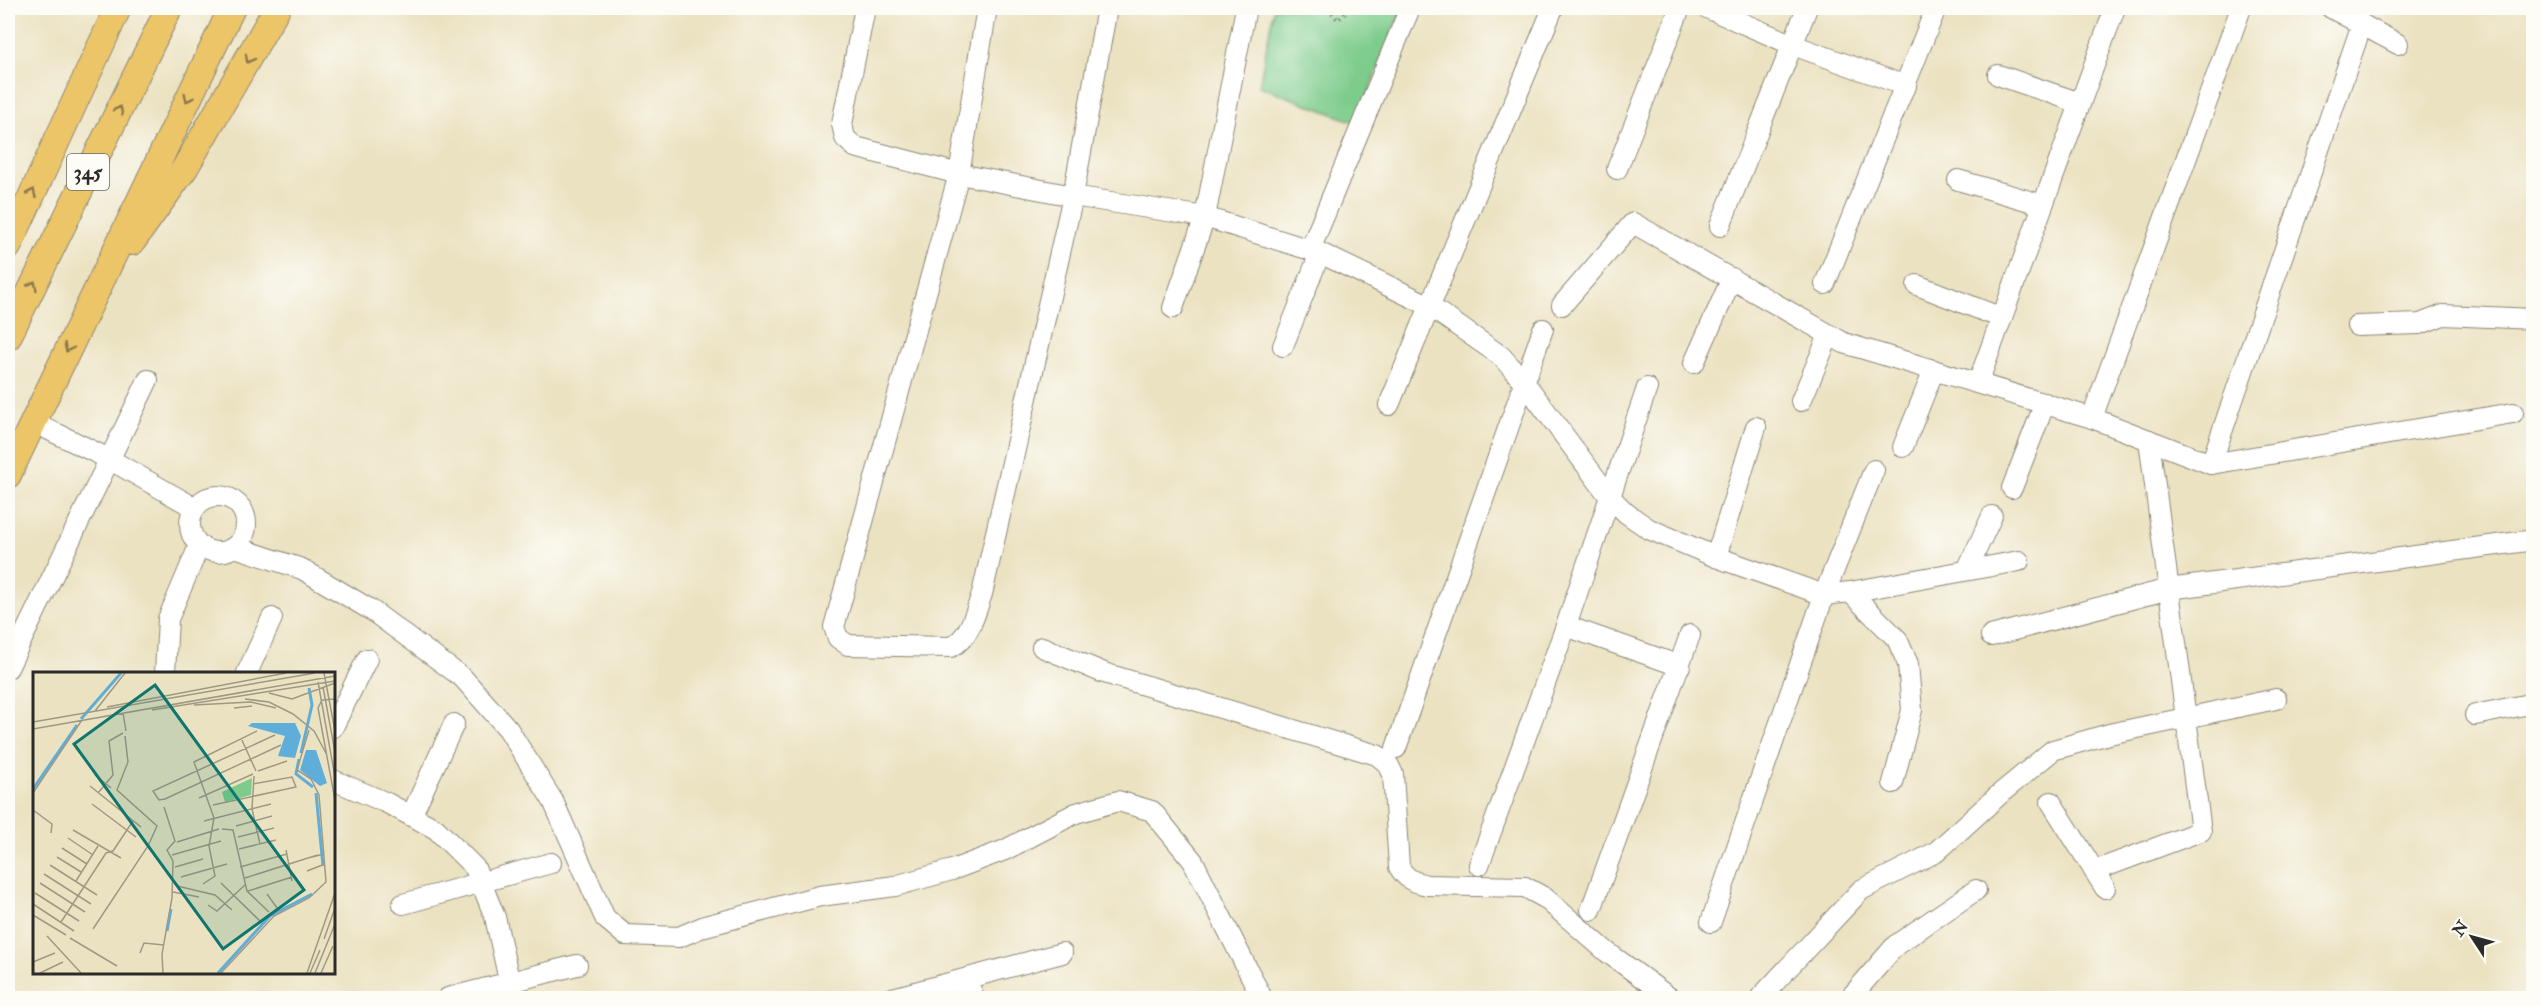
<svg xmlns="http://www.w3.org/2000/svg" width="2541" height="1006" viewBox="0 0 2541 1006" font-family="'IM FELL Double Pica',serif">
	<rect width="100%" height="100%" fill="#fdfcf7"/>
	<filter id="ink" filterUnits="userSpaceOnUse"><feTurbulence type="fractalNoise" baseFrequency=".0167" numOctaves="2"/><feDisplacementMap in="SourceGraphic" scale="12" xChannelSelector="R" yChannelSelector="G"/><feConvolveMatrix kernelMatrix="1 2 1 2 8 2 1 2 1" color-interpolation-filters="sRGB"/></filter>
	<filter id="wash" filterUnits="userSpaceOnUse"><feTurbulence type="fractalNoise" baseFrequency=".008" numOctaves="4" result="noise"/><feDisplacementMap in="SourceGraphic" scale="24" xChannelSelector="R" yChannelSelector="G"/><feGaussianBlur stdDeviation="1.35" result="paint"/><feColorMatrix in="noise" values="0 0 0 0 0 0 0 0 0 0 0 0 0 0 0 0 0 1.4 0 .05"/><feComposite in="paint" operator="in"/></filter>
	<g filter="url(#wash)">
		<rect width="100%" height="100%" fill="#ebe2c1"/>
		<!-- green -->
		<path fill="#7dcc8c" stroke="#547c5c" stroke-width="1.5" d="M1274,8H1402L1357,123L1259,86Z"/>
	</g>
	<g filter="url(#ink)">
		<g fill="none" stroke-linecap="round" stroke-linejoin="round">
			<!-- minor casing -->
			<g stroke="#8b8676" stroke-width="22">
				<g id="minor">
					<path d="M865,8L842,124L845,138L855,147L959,174L1073,196L1205,217L1320,253L1428,305L1501,356L1525,383L1609,496L1626,513L1649,529L1716,557L1824,595L1850,592L1897,639L1908,664L1912,710L1893,783"/>
					<path d="M987,8L959,174L834,627L838,638L848,645L951,647C970,638 975,613 982,594L1073,196L1107,8"/>
					<path d="M1707,8L1793,45L1906,86"/>
					<path d="M2331,8L2398,44"/>
					<path d="M1998,75L2080,103"/>
					<path d="M1617,169L1680,8"/>
					<path d="M1958,180L2043,205"/>
					<path d="M1720,226L1807,8"/>
					<path d="M1310,250L1410,8"/>
					<path d="M1825,284L1936,8"/>
					<path d="M1917,285L2002,318"/>
					<path d="M1562,305L1633,223L1844,343L2092,418L2211,464L2513,413"/>
					<path d="M1173,308L1205,217L1246,8"/>
					<path d="M2357,326L2420,324L2443,315L2534,319"/>
					<path d="M1283,346L1320,253"/>
					<path d="M1694,363L1732,278"/>
					<path d="M1978,383L2115,8"/>
					<path d="M1801,401L1829,335"/>
					<path d="M1389,405L1553,8"/>
					<path d="M2092,418L2241,8"/>
					<path d="M33,422L109,459L195,508"/>
					<path d="M1903,447L1934,370"/>
					<path d="M2211,464L2362,24"/>
					<path d="M2012,488L2045,403"/>
					<circle cx="218" cy="524" r="28"/>
					<path d="M235,547L302,569L371,610L463,678L508,729L553,801L605,918L625,935L679,937L705,926L820,896L895,886L952,870L1005,850L1076,813L1118,801L1152,811L1193,861L1262,998"/>
					<path d="M1716,557L1756,427"/>
					<path d="M1967,570L1992,516"/>
					<path d="M1850,592L2019,561"/>
					<path d="M1566,626L1680,666"/>
					<path d="M1991,636L2169,589L2534,540"/>
					<path d="M1042,647L1104,673L1377,755L1388,764L1393,774L1399,867C1406,879 1413,882 1427,885L1525,887L1545,898L1607,952L1670,998"/>
					<path d="M8,668L148,380"/>
					<path d="M165,673L168,619L199,546"/>
					<path d="M247,673L272,618"/>
					<path d="M2475,715L2534,703"/>
					<path d="M333,727L367,659"/>
					<path d="M1396,748L1543,329"/>
					<path d="M333,780L387,803L436,829L475,868L495,917L513,998"/>
					<path d="M2051,802L2105,888"/>
					<path d="M411,816L454,724"/>
					<path d="M1479,865L1566,626L1647,388"/>
					<path d="M2094,871L2201,831L2149,440"/>
					<path d="M403,904L551,863"/>
					<path d="M1591,910L1690,635"/>
					<path d="M1711,922L1824,595L1874,470"/>
					<path d="M966,979L974,998"/>
					<path d="M448,998L577,965"/>
					<path d="M893,998L1062,953"/>
					<path d="M1760,998L1861,890L1936,852L2001,793L2053,750L2109,734L2276,699"/>
					<path d="M1850,998L1896,945L1976,890"/>
				</g>
			</g>
			<!-- major casing -->
			<g stroke="#8b8676" stroke-width="28">
				<g id="major">
					<path d="M132,242L185,168L277,8"/>
					<path d="M8,247L118,8"/>
					<path d="M8,337L169,8"/>
					<path d="M8,475L232,8"/>
				</g>
			</g>
			<!-- path -->
			<path stroke="#8b8676" stroke-width="4" stroke-dasharray="1.5 4.5" stroke-linecap="butt" d="M1328,8L1338,20L1351,8"/>
			<!-- minor -->
			<use href="#minor" stroke="#fff" stroke-width="20"/>
			<!-- major -->
			<use href="#major" stroke="#ecc569" stroke-width="26"/>
		</g>
		<!-- one-way arrows -->
		<defs><path id="oneway-chevron" d="M-2-3.5L2.5 0L-2 3.5" fill="none" stroke-width="1.6" stroke-linecap="round" stroke-linejoin="round" transform="scale(1.5)"/></defs>
		<g stroke="#8c784a">
			<use href="#oneway-chevron" transform="translate(249 59) rotate(119)"/>
			<use href="#oneway-chevron" transform="translate(188 98) rotate(116)"/>
			<use href="#oneway-chevron" transform="translate(119 110) rotate(-64)"/>
			<use href="#oneway-chevron" transform="translate(32 193) rotate(-66)"/>
			<use href="#oneway-chevron" transform="translate(33 285) rotate(-64)"/>
			<use href="#oneway-chevron" transform="translate(68 348) rotate(115)"/>
		</g>
	</g>
	<g text-anchor="middle" dominant-baseline="central" stroke-width="4.5" stroke-linejoin="round" paint-order="stroke">
		<!-- shield labels -->
		<rect fill="#fdfcf7" stroke="#6a6a68" stroke-width="1.5" x="67" y="154" width="42" height="36" rx="4.5"/>
		<g font-size="21" font-weight="bold" fill="#2b2b2b">
			<text x="88" y="172">345</text>
		</g>
	</g>
	<!-- overview -->
	<g transform="translate(33 672)">
		<rect width="302" height="302" fill="#ebe2c1"/>
		<path d="M219,106L218,123L192,130L189,120Z" fill="#7dcc8c"/>
		<path d="M219,51H262L268,64L262,86L245,84L252,64L215,54ZM273,78H283L294,111L287,114L267,98Z" fill="#5fadd9"/>
		<path fill="none" stroke="#5fadd9" stroke-width="3" d="M48,47L88,1M268,81L279,33L276,16M266,87L263,102L280,115M0,117L44,53M283,121L290,194M134,259L138,237M185,301L237,244L279,222"/>
		<path fill="none" stroke="#9e9985" stroke-width="1.5" d="M291,1L302,59M285,10L302,105M290,15L302,80M236,21L259,27L302,11M212,27L236,30L260,42L281,59L294,83M302,27L289,28L285,36L302,128M161,33L218,30L243,36M74,35L253,1M201,36L219,34M119,38L302,9M62,39L92,1M90,41L93,59M0,50L282,1M0,57L302,4M242,63L120,119L126,128L132,127L248,73M208,66L223,99M225,99L254,89M62,103L78,116M221,104L219,137L227,172M57,114L108,155M0,121L49,48M65,121L80,103L76,69L90,61M166,126L220,102M59,132L103,165M180,133L263,115L259,105L220,112M0,138L19,152L18,161M171,149L238,132M203,154L239,144M189,157L200,158L214,219L236,240M40,158L88,186M205,165L241,156M35,166L60,183M144,170L186,157M29,176L54,192M206,177L243,168M253,178L259,209M139,183L188,169M285,183L275,186L291,182M24,185L48,200M17,193L64,223M142,195L170,187M207,195L254,182M274,199L292,192M11,202L58,232M148,205L194,192M212,206L275,186M43,209L65,174M7,211L52,240M188,211L227,249M170,212L182,204L176,174L181,146L161,90L224,59M144,214L182,223L199,238M215,219L259,205M140,220L166,225M2,221L46,249M234,222L247,240M0,232L41,259M175,233L184,239L213,212M0,243L33,263M28,250L73,181L80,179L100,149M60,257L115,174L124,154L84,118L95,90L92,64M14,264L48,301M37,266L84,294M291,267L302,236M107,281L111,271L131,273M0,290L22,281M7,301L30,290M130,301L129,282L139,226L140,189L134,178L142,169L131,135M188,301L241,244L276,226L293,210L286,123L278,107L264,98L276,58M274,301L302,221M277,301L287,278M282,301L302,252M288,301L300,274"/>
		<path fill="#0f766e" fill-opacity="0.15" stroke="#0f766e" stroke-width="3" d="M122,13L271,218L190,277L41,72Z"/>
		<rect width="302" height="302" fill="none" stroke="#2b2b2b" stroke-width="3"/>
	</g>
	<!-- margin -->
	<rect width="2541" height="1006" fill="none" stroke="#fdfcf7" stroke-width="30"/>
	<!-- north arrow -->
	<g transform="translate(2472 937) rotate(306)" stroke="#fdfcf7" stroke-width="4.5" paint-order="stroke">
	<path d="M0-4.5L10 22L0 15L-10 22Z" fill="#2b2b2b"/>
	<text y="-9" font-size="16" font-weight="bold" text-anchor="middle" fill="#2b2b2b">N</text>
	</g>
</svg>
